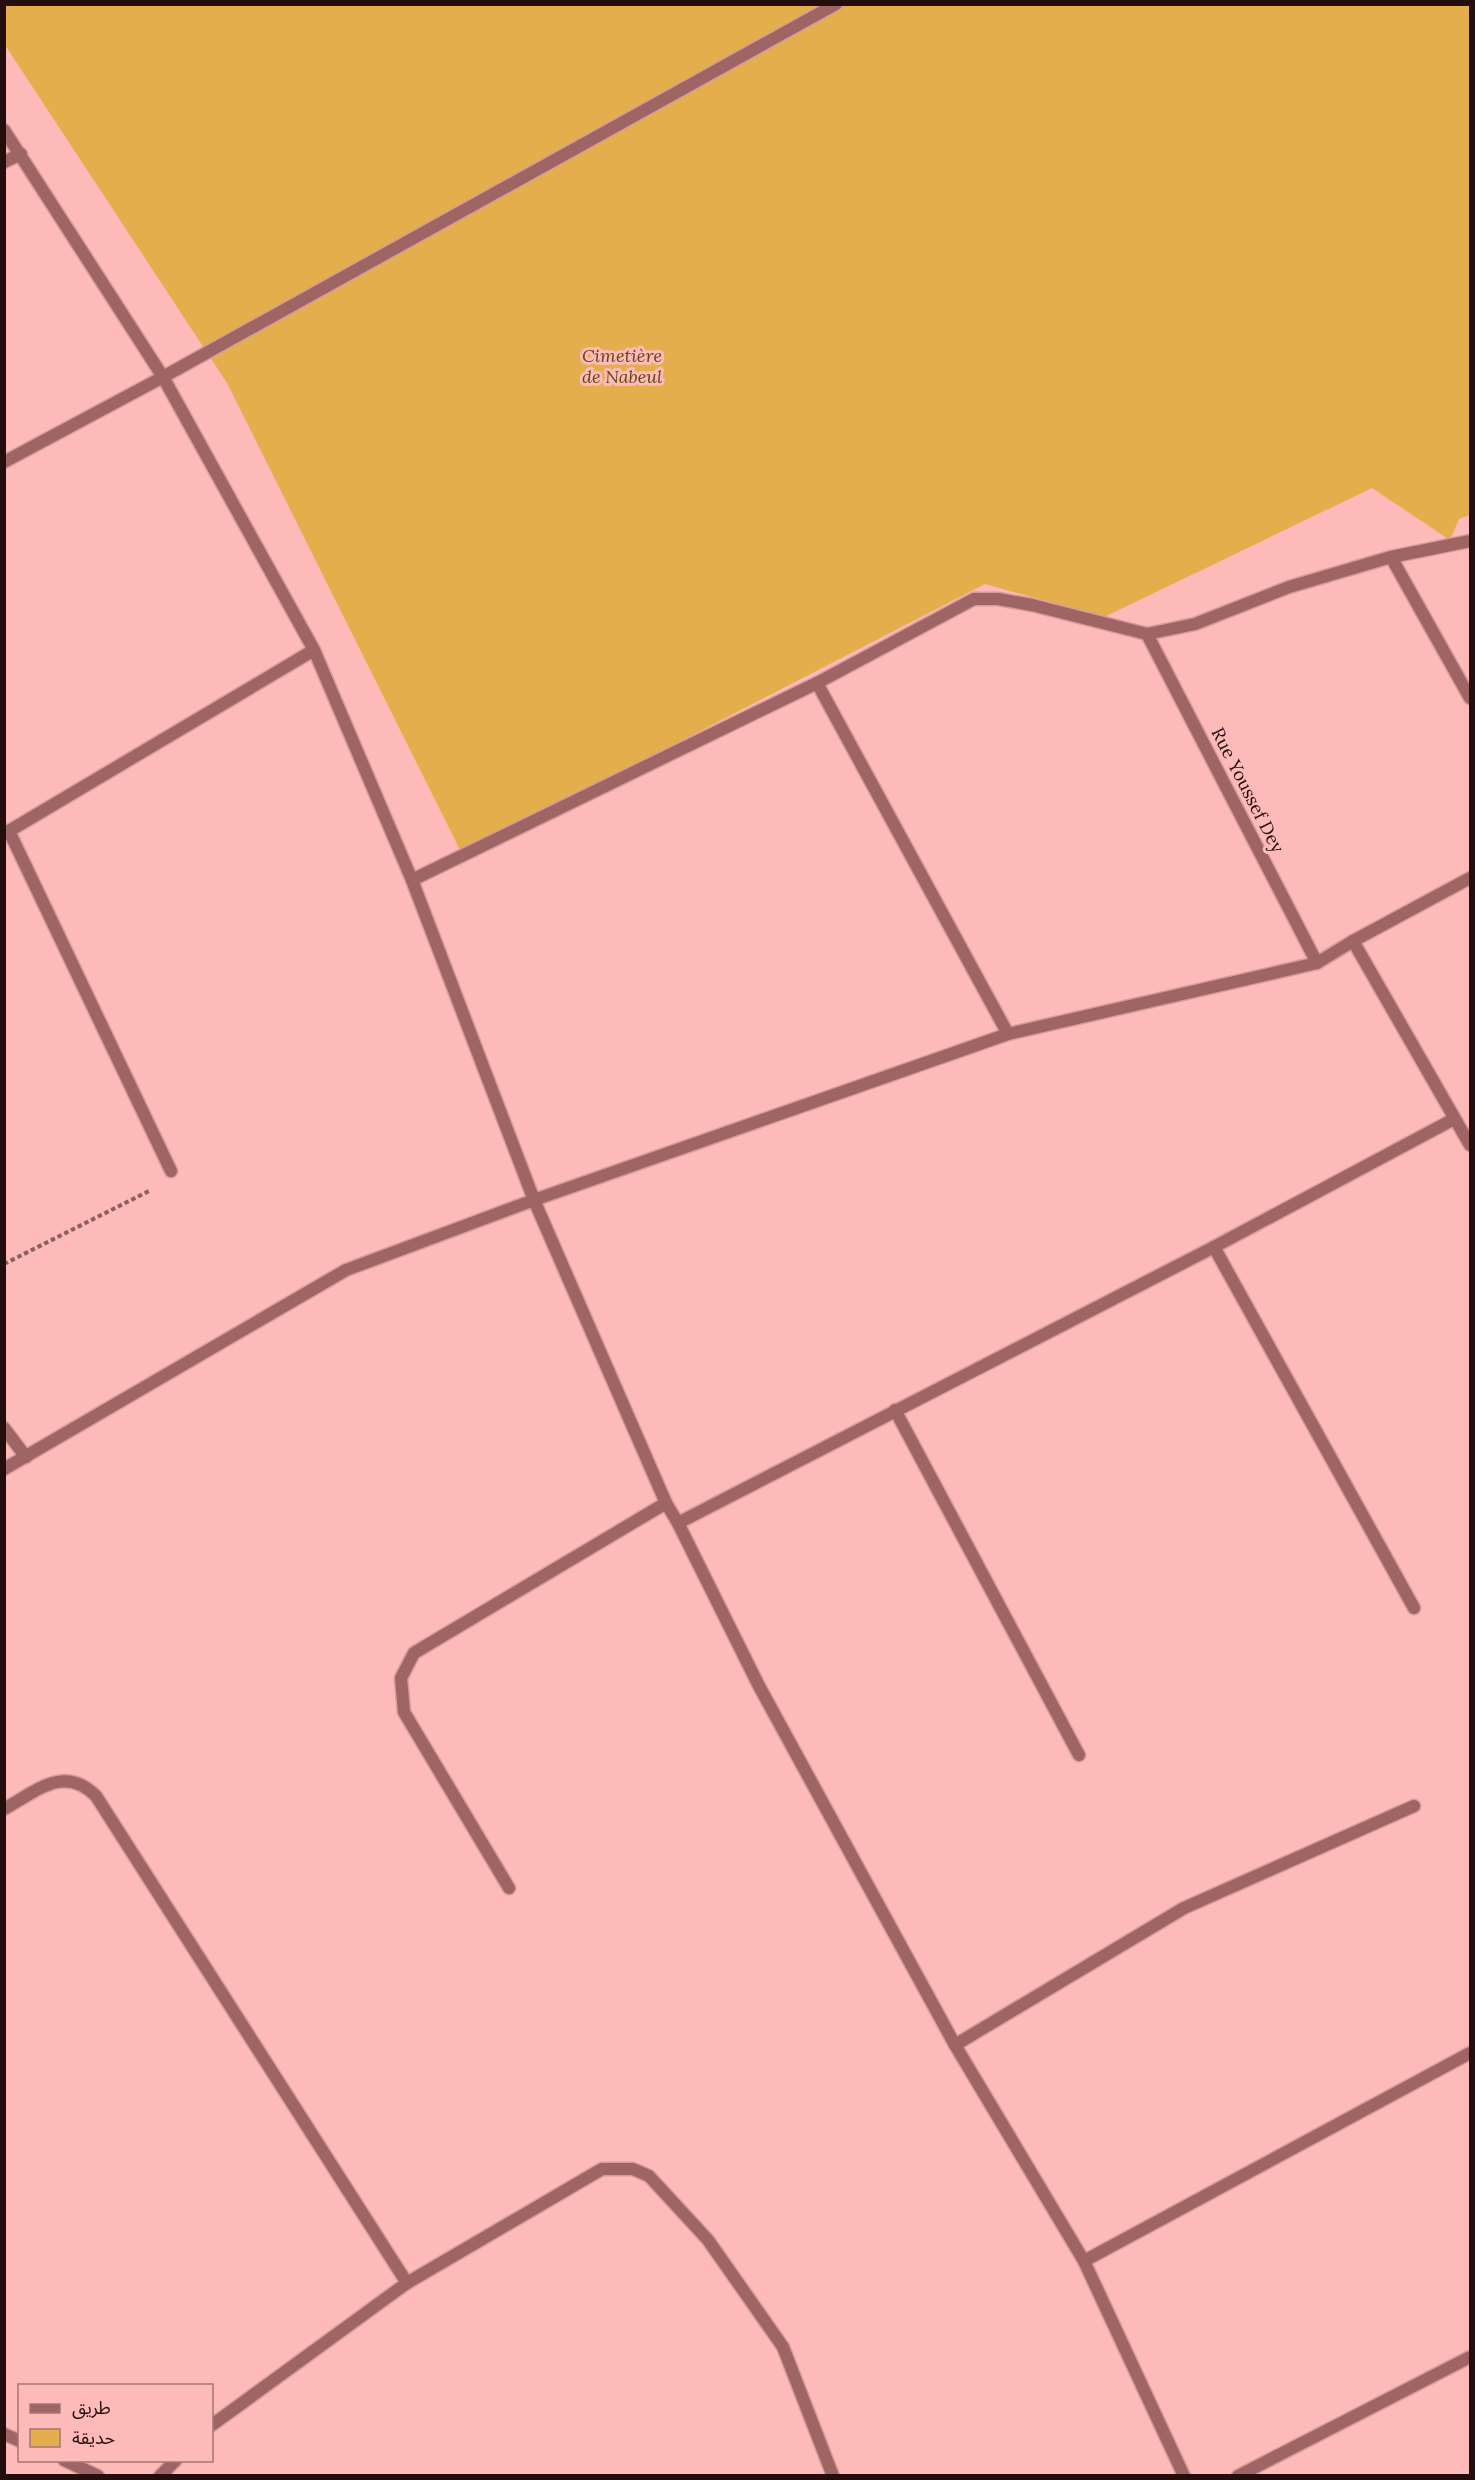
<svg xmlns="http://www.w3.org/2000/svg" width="1475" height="2480" viewBox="0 0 1475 2480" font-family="Lora,'Noto Sans Arabic',serif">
	<rect width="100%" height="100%" fill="#fdbab9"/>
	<!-- green -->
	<path fill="#e3ae4b" d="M4,5H1470V515L1459,519L1450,540L1372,488L1104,617L985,584L462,854L227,383L5,45Z"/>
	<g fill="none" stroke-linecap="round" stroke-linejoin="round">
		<!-- service casing -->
		<g stroke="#d69b9a" stroke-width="15">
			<path id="service" d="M163,377L836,4"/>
		</g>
		<!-- pedestrian casing -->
		<g stroke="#d69b9a" stroke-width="15">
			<g id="pedestrian">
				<path d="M955,2045L1184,1908L1414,1806"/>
				<path d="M1084,2261L1470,2053"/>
				<path d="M1238,2476L1470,2357"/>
			</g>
		</g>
		<!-- minor casing -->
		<g stroke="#d69b9a" stroke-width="15">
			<g id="minor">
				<path d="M4,130L163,377L314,650L412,880L534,1200L666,1503L678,1523L759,1686L955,2045L1084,2261L1184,2476"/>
				<path d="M4,162L21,154"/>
				<path d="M4,462L163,377"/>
				<path d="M1391,557L1470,698"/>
				<path d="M1147,634L1317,963"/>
				<path d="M817,683L1008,1034"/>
				<path d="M9,831L171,1171"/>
				<path d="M4,834L314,650"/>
				<path d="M412,880L817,683L974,599H998L1032,605L1147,634L1195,624L1289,587L1391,557L1470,541"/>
				<path d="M1353,941L1470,1145"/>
				<path d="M1214,1247L1414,1608"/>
				<path d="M895,1410L1079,1755"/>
				<path d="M4,1428L26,1457"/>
				<path d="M4,1469L346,1270L534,1200L1008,1034L1317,963L1353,941L1470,878"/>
				<path d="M678,1523L1214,1247L1454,1119"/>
				<path d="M4,1809C37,1791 64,1764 96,1796L407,2283"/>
				<path d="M509,1888L404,1712L401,1678L414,1653L666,1503"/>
				<path d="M212,2425L407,2283L602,2169H633L649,2176L708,2240L783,2347L833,2476"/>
				<path d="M4,2434L20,2441"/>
				<path d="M64,2460L98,2476"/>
				<path d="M160,2476L176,2460"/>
			</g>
		</g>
		<!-- path -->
		<path stroke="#8c6060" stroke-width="4" stroke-dasharray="4.5 3" stroke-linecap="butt" d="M4,1264L151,1190"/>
		<!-- service -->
		<use href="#service" stroke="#9e6564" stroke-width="12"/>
		<!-- pedestrian -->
		<use href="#pedestrian" stroke="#9e6564" stroke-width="12"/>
		<!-- minor -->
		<use href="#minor" stroke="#9e6564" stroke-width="12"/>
	</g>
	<g text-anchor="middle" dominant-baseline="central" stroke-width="6" stroke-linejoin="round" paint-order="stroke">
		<!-- park labels -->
		<g font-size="18" font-style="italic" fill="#634710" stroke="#fdbab9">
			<text x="622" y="355">Cimetière<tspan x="622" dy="21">de Nabeul</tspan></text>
		</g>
		<!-- street labels -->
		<g font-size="18" fill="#240d0d" stroke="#fdbab9">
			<text transform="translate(1248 790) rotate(63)">Rue Youssef Dey</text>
		</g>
	</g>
	<!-- border -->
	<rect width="1475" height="2480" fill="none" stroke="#240d0d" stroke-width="12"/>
	<!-- legend -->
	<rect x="18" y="2384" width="195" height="78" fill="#fdbab9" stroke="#a67574" stroke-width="1.5"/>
	<rect x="30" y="2404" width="30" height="9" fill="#9e6564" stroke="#a67574" stroke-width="1.5"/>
	<text x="72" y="2414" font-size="18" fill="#240d0d">طريق</text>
	<rect x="30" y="2429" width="30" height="18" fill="#e3ae4b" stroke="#a67574" stroke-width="1.5"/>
	<text x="72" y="2444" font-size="18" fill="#240d0d">حديقة</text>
</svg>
